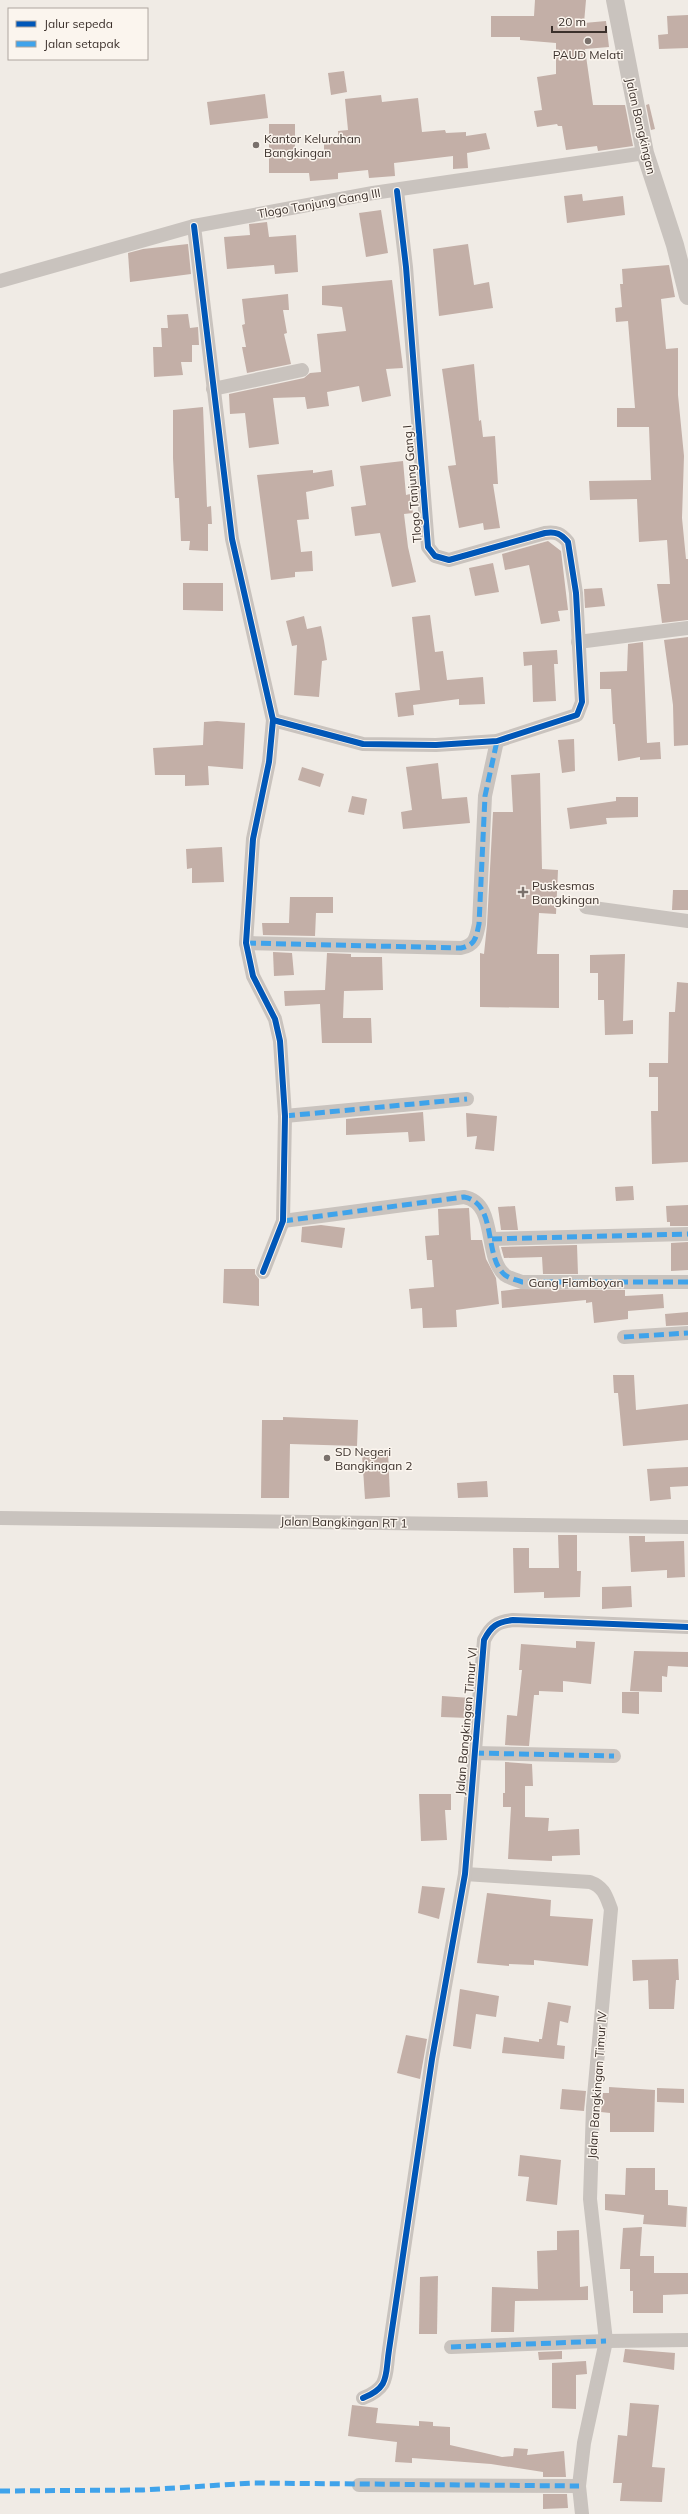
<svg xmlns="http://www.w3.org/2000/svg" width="688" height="2514" viewBox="0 0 688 2514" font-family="Mulish,sans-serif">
	<rect width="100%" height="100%" fill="#f0ebe5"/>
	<!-- building -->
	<g fill="#c3afa7">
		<path d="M535,0H586L584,23L606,21L609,47L585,49L593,105H625L633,146L598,151L597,146L566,150L562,126H558L557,124L537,127L534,111L542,110L537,77L556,74V43L520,40V37H491V16H534Z"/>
		<path d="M688,15V48L659,49L658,35L668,34L667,16Z"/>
		<path d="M344,71L347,92L331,95L328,73Z"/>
		<path d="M265,94L268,118L210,125L207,102Z"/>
		<path d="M381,95L382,102L418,98L422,132L445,130L446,133L466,132V136L486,133L490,149L467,153L468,168L453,169V156L394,163L395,176L369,178L368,170L338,173V179L310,181L309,173H269V124H295V153L324,151V144L339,143L338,131L348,130L345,99Z"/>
		<path d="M649,104L655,129L651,130L646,105Z"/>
		<path d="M582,194L583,201L623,196L625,215L567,223L564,196Z"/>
		<path d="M381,210L388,253L366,257L359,213Z"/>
		<path d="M267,222L269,237L296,235L298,272L275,274L274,265L227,269L224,237L250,235L249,224Z"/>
		<path d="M188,244L191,274L130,282L128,253L143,249Z"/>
		<path d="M468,244L474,285L489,282L493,308L439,316L433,249Z"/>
		<path d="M669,265L675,297L661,299L666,349L678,348V395L684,456L682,518L686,559H688V620L662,623L657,584H670L667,540L639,542L637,499L590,500L589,481L651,480L649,427H617V408H635L628,321L616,322L615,308L622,307L620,284H623L622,269Z"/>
		<path d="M392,280L403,368L386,369L391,396L362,402L359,386L327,392L329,406L307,409L305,397L273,398L279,444L249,448L245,413L230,414L229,394L304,378L310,373L321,372L317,334L346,331L342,307L322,305V286Z"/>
		<path d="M288,294L289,310H283L287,333L284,334L291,364L247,373L242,347H246L242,325L245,324L242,299Z"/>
		<path d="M188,314L190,328L198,327L199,345H192V362H181L183,375L154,377L153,347H162L161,328H168L167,315Z"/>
		<path d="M474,364L479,421L481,420L483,437L495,436L498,484H493L500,528L484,530L483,523L459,528L448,466L456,465L442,369Z"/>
		<path d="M203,407L207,507L211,506L212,524H208V551L189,550L190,541H181L179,498H175L173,458V410Z"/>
		<path d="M403,461L406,495L410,494L413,513L404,514L408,547L416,582L392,587L380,533L355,536L351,507L366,505L360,466Z"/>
		<path d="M313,470V473L332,470L334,486L306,492L309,519L297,520L301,552L312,551L313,571L295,572V577L271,580L257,475Z"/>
		<path d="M548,541L561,551L568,610L558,611L560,621L541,624L529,565L505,570L502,554Z"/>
		<path d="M493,563L499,592L475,596L469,568Z"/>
		<path d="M183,583H223V611L183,610Z"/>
		<path d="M602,588L605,606L585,608L584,589Z"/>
		<path d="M430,615L435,652L443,651L447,680L483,677L485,704L459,705V699L413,705L414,715L398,717L395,693L420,690L412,617Z"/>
		<path d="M304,616L307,629L321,626L324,641L327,660L322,661L319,697L294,695L297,645L292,646L286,621Z"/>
		<path d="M688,637V745L674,746L673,705L664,640Z"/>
		<path d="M643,642L647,743L660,742L661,759L640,760V757L618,761L615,724H613L611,689H600V672L627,671L628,644Z"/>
		<path d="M557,650L558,664H554L556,701L533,702L532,665L524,666L523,652Z"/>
		<path d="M217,721L245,723L243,769L208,766L209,785L185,786V775H155L153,748L203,745L204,722Z"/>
		<path d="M574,739L575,771L562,773L558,740Z"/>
		<path d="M438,763L442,799L467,797L470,823L403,829L401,812L412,810L406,767Z"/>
		<path d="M302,767L324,774L320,787L298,780Z"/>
		<path d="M540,773L542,869L558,870L556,914L539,913L537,954H559V1008L480,1007V953L484,954L487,925L493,812H513L511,775Z"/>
		<path d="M352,796L367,799L364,815L348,812Z"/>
		<path d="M616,797H638V817L606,818L607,824L570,829L567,808L616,801Z"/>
		<path d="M222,847L224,882L192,883V868L187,869L186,849Z"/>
		<path d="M673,890H688V910H672Z"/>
		<path d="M290,897H333V913H316L315,936L263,935L262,923H289Z"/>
		<path d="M273,952L292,953L294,975L274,976Z"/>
		<path d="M327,953L351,954V957H382L383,990L344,991L343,1018H371L372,1043H322L320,1004L285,1006L284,991L325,990Z"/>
		<path d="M625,954L623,1021L633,1020V1034L605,1035L604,1000H598V973H590V955Z"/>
		<path d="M677,982L688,983V1162L652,1164L651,1111H658V1077H649V1063H668L669,1012H675Z"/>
		<path d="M423,1112L425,1141L409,1142L408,1132L346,1135V1119Z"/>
		<path d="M466,1113L497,1116L494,1151L475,1149L477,1136L467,1137Z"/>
		<path d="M633,1186L634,1200L616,1201L615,1187Z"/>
		<path d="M688,1205V1226H670V1222H667L666,1206Z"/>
		<path d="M515,1206L518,1230H501L498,1207Z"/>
		<path d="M469,1208L471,1240H482L486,1259L496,1278L499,1304L456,1310L457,1327L423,1328L422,1308L411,1309L409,1289L434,1287L432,1260H427L425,1236L439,1235L438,1209Z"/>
		<path d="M321,1225L345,1228L342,1248L301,1242L302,1227Z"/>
		<path d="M688,1242V1270L671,1271V1243Z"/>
		<path d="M577,1245L578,1274H543L542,1257L504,1258L501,1247Z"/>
		<path d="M224,1269H255V1274L259,1279V1306L223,1303Z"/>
		<path d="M517,1289L625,1290V1296L663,1294L664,1308L628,1311V1319L594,1323L592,1302L586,1303V1300L502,1308L501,1291Z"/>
		<path d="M688,1312V1325L666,1326L665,1314Z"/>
		<path d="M613,1375H634L636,1410L688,1404V1440L623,1446L618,1393H614Z"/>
		<path d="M283,1417L358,1420L357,1446L290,1444L289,1498H261L262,1420H283Z"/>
		<path d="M388,1452L390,1497L365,1499L362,1454Z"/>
		<path d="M688,1467V1486L670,1487L671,1499L650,1501L647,1469Z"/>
		<path d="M487,1481L488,1497L458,1498L457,1483Z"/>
		<path d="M558,1535H577V1571H581L580,1597L544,1598V1592L514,1593L513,1548H529V1568H559Z"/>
		<path d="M629,1536H645V1542L684,1541L685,1577L667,1578V1570L631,1572Z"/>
		<path d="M631,1586L632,1607L602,1609V1587Z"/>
		<path d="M576,1641L595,1642L591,1684L563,1681V1692L539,1691V1695H534L529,1746L505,1745L507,1715L517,1716L522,1670H519L521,1644L576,1648Z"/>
		<path d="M634,1651L688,1652V1667L668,1666L667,1677L662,1676V1692L630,1691Z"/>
		<path d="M622,1692H639V1714L622,1713Z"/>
		<path d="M442,1696L471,1698L469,1718L441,1717Z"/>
		<path d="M505,1762L532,1764L533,1786H525V1817L549,1818L548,1831L579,1829L580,1855L552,1856V1861L508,1859L511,1807H503V1793H505Z"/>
		<path d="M419,1794H451V1810H445L447,1840L421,1841Z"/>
		<path d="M422,1886L445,1888L439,1919L418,1913Z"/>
		<path d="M487,1893L551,1900L550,1916L593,1919L588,1966L534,1960V1965L509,1964V1966L477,1963Z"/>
		<path d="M678,1959L679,1980H676L674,2009H649L648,1980L633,1981L632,1960Z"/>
		<path d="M460,1989L499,1996L496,2017L476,2014L471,2049L453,2046Z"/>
		<path d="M548,2002L571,2006L568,2023L560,2021L557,2045L565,2046L564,2059L502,2053L504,2037L539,2042V2039H542Z"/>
		<path d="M406,2035L427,2039L420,2079L397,2073Z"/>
		<path d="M609,2087L655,2090L654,2132H610V2113L601,2112L603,2093H609Z"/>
		<path d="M657,2088L684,2089V2103L657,2102Z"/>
		<path d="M562,2089L586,2091L584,2111L560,2109Z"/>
		<path d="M520,2155L561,2160L557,2205L526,2201L529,2177L518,2176Z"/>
		<path d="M626,2168H655V2190H668V2205L687,2207L686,2227L643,2224L644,2215L605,2210V2194L625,2195Z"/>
		<path d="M642,2227L640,2256H654V2273H688V2294L663,2295V2313H633V2291H630V2269H620L623,2228Z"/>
		<path d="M579,2230L580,2287L588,2286V2300L515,2301L514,2332H491L492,2287L538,2289L537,2251L557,2250V2231Z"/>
		<path d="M438,2276L437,2334H419L420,2277Z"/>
		<path d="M625,2349L675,2353L674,2370L623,2362Z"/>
		<path d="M562,2351V2359L539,2360L538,2352Z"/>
		<path d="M586,2361L587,2374L576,2375V2409L552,2408V2363Z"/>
		<path d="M630,2403L659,2405L652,2467L665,2468L662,2502L620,2501L622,2483H613L618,2435L627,2436Z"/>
		<path d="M352,2405L378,2408L376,2423L419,2426V2421L433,2422V2426L450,2427V2445L502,2457L513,2456L514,2448L528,2449L527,2455L564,2451L566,2477H543V2472L491,2464L412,2458V2463L395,2462L397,2442L348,2436Z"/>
		<path d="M543,2494H567L568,2508L543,2509Z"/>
	</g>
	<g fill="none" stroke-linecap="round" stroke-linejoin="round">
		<!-- minor -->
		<g stroke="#c9c3be" stroke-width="14">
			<path d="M194,226L232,539L273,720L269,762L253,839L246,943L253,976L275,1019L280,1041L285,1116L283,1221L263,1272"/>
			<path d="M0,281L194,226L373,193L645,153"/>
			<path d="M213,389L302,370"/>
			<path d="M578,642L688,628"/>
			<path d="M273,720L363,744L436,745L497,741L577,715L582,702L576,593L568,542C561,534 556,531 545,533L449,560L435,556L428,547L406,267L397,191"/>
			<path d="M586,907L688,921"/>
			<path d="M246,943L461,948C476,945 476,937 479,924L485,796L497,741"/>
			<path d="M285,1116L467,1099"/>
			<path d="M283,1221L464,1197C498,1203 483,1257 505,1275C509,1278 517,1280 522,1282H688"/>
			<path d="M492,1239L688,1234"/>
			<path d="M624,1337L688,1333"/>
			<path d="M0,1518L688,1527"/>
			<path d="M474,1753L614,1756"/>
			<path d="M465,1874L590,1882C604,1887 606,1896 611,1909L593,2107L590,2199L606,2341L584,2443L579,2486L582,2514"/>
			<path d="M451,2347L606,2341L688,2340"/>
			<path d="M363,2398C390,2387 385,2376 389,2350L432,2059L465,1874L484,1640C491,1626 497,1622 513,1620L688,1627"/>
			<path d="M359,2485L579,2486"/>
		</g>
		<!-- tertiary -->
		<path stroke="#c9c3be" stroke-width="18" d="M615,0L645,153L675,245L688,296"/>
		<!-- quiet -->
		<g stroke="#3fa3eb" stroke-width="5" stroke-dasharray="10 5" stroke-linecap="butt">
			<path d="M246,943L461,948C476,945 476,937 479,924L485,796L497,741"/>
			<path d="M285,1116L467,1099"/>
			<path d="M283,1221L464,1197C498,1203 483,1257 505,1275C509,1278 517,1280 522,1282H688"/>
			<path d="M492,1239L688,1234"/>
			<path d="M624,1337L688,1333"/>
			<path d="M474,1753L614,1756"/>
			<path d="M451,2347L606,2341"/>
			<path d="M0,2491L143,2490L253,2483L579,2486"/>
		</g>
		<!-- cycleway casing -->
		<g stroke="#fbf5ee" stroke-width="8">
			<g id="cycleway">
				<path d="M194,226L232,539L273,720L269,762L253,839L246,943L253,976L275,1019L280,1041L285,1116L283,1221L263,1272"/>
				<path d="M273,720L363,744L436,745L497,741L577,715L582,702L576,593L568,542C561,534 556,531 545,533L449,560L435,556L428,547L406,267L397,191"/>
				<path d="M363,2398C390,2387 385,2376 389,2350L432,2059L465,1874L484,1640C491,1626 497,1622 513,1620L688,1627"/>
			</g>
		</g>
		<!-- cycleway -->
		<use href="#cycleway" stroke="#0057b8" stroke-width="6"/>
	</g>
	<!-- markers -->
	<g fill="#7a716c" stroke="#fbf5ee" stroke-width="1.5">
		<circle cx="588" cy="41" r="4"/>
		<circle cx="256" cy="145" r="4"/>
		<path d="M521 886h4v4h4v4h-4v4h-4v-4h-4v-4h4z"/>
		<circle cx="327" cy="1458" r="4"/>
	</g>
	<g text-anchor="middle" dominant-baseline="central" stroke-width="3" stroke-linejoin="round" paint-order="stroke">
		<!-- poi labels -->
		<g font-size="12" fill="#3b302b" stroke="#fbf5ee" text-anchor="start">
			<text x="588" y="54" text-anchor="middle">PAUD Melati</text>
			<text x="264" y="138">Kantor Kelurahan<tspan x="264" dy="14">Bangkingan</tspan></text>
			<text x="532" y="885">Puskesmas<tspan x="532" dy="14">Bangkingan</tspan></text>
			<text x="335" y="1451">SD Negeri<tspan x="335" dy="14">Bangkingan 2</tspan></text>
		</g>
		<!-- street labels -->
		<g font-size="12" fill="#3b302b" stroke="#fbf5ee">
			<text transform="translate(641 126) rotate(77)">Jalan Bangkingan</text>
			<text transform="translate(319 203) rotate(-10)">Tlogo Tanjung Gang III</text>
			<text transform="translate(412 484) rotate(-95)">Tlogo Tanjung Gang I</text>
			<text x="576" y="1282">Gang Flamboyan</text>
			<text transform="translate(344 1522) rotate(1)">Jalan Bangkingan RT 1</text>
			<text transform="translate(466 1721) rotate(-85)">Jalan Bangkingan Timur VI</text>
			<text transform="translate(597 2085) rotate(-86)">Jalan Bangkingan Timur IV</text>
		</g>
	</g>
	<!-- legend -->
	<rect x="8" y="8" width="140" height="52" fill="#fbf5ee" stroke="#aea6a0"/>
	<rect x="16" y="21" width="20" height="6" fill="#0057b8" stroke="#aea6a0"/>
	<text x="44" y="28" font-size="12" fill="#3b302b">Jalur sepeda</text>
	<rect x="16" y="41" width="20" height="6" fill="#3fa3eb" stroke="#aea6a0"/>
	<text x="44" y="48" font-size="12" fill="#3b302b">Jalan setapak</text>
	<!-- scale -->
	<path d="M552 26v6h54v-6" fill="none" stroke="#3b302b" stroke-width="2"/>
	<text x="558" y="26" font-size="12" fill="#3b302b" stroke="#fbf5ee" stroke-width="3" paint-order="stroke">20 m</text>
</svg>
